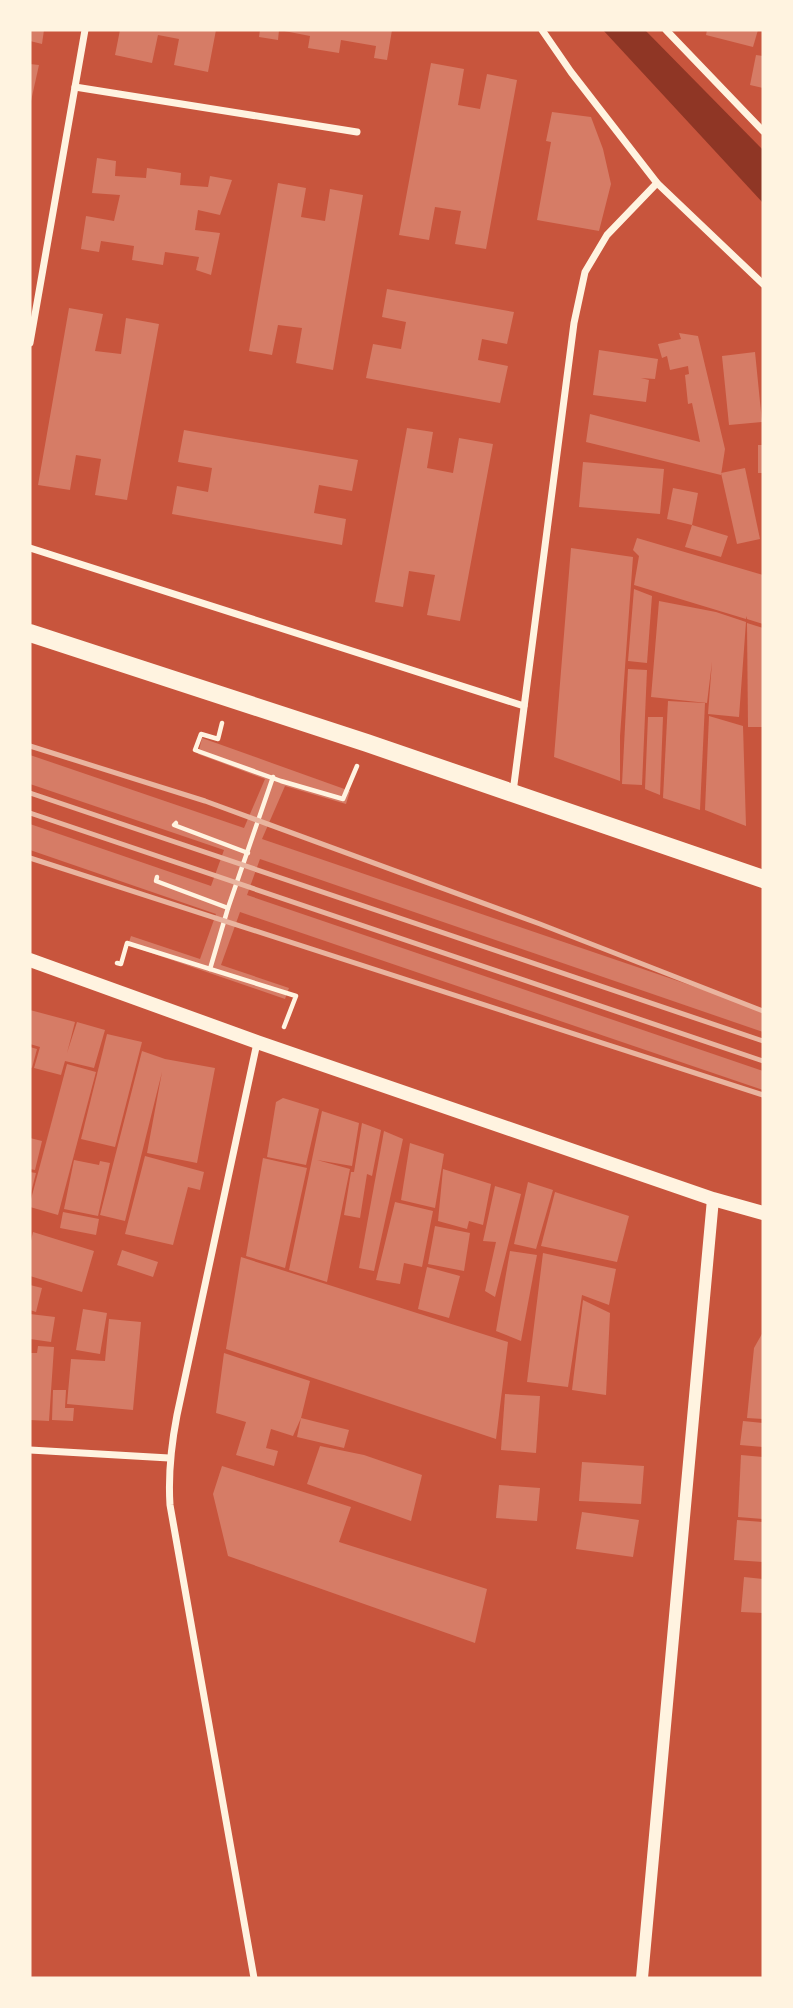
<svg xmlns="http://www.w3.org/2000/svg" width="793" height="2008" viewBox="0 0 793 2008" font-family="'PT Sans Narrow',sans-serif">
	<rect width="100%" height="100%" fill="#c8553d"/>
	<!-- water -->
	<path fill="#8f3625" d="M603,30H645L763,150V203Z"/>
	<!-- building -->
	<g fill="#d67c66">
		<path d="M30,30H44L42,44L30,41Z"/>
		<path d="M120,30H216L208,72L174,65L179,39L158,35L152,63L115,55Z"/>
		<path d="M260,30H279L278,40L259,37Z"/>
		<path d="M279,30H392L387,60L374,58L376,46L341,40L339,53L308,48L310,36Z"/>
		<path d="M707,30H758L753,47L706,35Z"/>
		<path d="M756,55L763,56V88L750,85Z"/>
		<path d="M431,63L464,69L458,105L480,109L487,74L517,80L486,249L455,244L461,211L435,207L429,240L399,235Z"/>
		<path d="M30,64L39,65L31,101H30Z"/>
		<path d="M552,112L591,117L603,149L611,184L599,231L537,220L551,142L546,141Z"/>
		<path d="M97,158L116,161L115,176L146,178L147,168L181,173L180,185L208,187L210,176L232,180L220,215L198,210L195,230L220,233L211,275L196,270L199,257L165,252L163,265L132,260L134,246L101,241L99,252L81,249L86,216L114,221L120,195L92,193Z"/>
		<path d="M278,183L306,188L301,217L325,221L330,189L363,195L333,370L296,363L302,328L278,325L272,355L249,351Z"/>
		<path d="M387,289L514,312L507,344L482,339L478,360L508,366L500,403L366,378L373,344L401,349L406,322L382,317Z"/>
		<path d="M69,308L103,314L95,351L121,354L126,318L159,324L127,500L95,495L101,459L76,455L70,490L38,485Z"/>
		<path d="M679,333L698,336L725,449L721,475L586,442L590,414L700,442L692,403L688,404L685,375L689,374L688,366L670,370L667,356L662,358L658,344L681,339Z"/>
		<path d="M599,350L658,359L655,379L641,378L649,380L646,402L593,395Z"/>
		<path d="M755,352L762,422L729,425L722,356Z"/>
		<path d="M407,428L433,432L427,468L453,473L459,438L493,444L460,621L427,615L435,575L409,571L403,607L375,602Z"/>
		<path d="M184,430L358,460L352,491L319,485L314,513L346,519L342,545L172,514L177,486L208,492L212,468L178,462Z"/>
		<rect x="758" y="445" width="5" height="28"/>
		<path d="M583,462L664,469L660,514L579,507Z"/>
		<path d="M745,468L760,539L737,544L721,473Z"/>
		<path d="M673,488L698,493L692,525L667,519Z"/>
		<path d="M692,525L728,536L721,557L685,547Z"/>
		<path d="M637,538L763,575V624L747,619V616L746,619L634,585L639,556L633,550Z"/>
		<path d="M571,548L633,557L620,736V781L554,757Z"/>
		<path d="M634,589L652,596L647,663L628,661Z"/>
		<path d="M659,601L716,612L746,622L739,717L708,714L712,662L707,703L651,697Z"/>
		<path d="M747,623L763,628V727H748Z"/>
		<path d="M628,669L647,670L642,785L622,784Z"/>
		<path d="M668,701L705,703L700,810L663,798Z"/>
		<path d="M709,716L743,726L746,826L705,810Z"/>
		<path d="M648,717H663L660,795L645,789Z"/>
		<path d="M202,738L350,791L346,804L285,786L262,839L763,1010V1032L260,859L247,895L763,1071V1090L240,912L221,965L289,988L285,999L128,945L131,936L200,959L216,914L30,850V824L211,886L224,850L30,784V755L244,828L265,779L198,754Z"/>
		<path d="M30,1010L75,1022L67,1053L77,1022L105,1030L94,1068L65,1061L61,1075L34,1068L40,1047L30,1044Z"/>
		<path d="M107,1034L142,1042L115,1147L81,1139Z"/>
		<path d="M30,1047L37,1049L32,1068L30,1067Z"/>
		<path d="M142,1051L165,1059L215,1068L197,1163L147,1153L162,1072L125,1221L100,1215Z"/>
		<path d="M67,1064L96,1072L58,1215L30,1207V1203Z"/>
		<path d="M283,1098L319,1109L306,1165L267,1157L276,1102Z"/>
		<path d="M322,1111L359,1123L352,1166L317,1160L350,1169L327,1282L289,1270Z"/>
		<path d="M362,1123L381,1130L372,1176L367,1174L360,1218L344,1215L351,1172H354Z"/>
		<path d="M384,1131L403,1139L374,1271L359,1268Z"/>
		<path d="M30,1138L42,1141L35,1170L30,1169Z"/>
		<path d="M410,1143L444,1154L435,1208L401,1200Z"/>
		<path d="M145,1156L204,1172L200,1190L188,1187L173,1245L125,1234Z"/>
		<path d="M263,1158L307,1168L285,1268L246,1256Z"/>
		<path d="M74,1160L99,1165L100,1161L110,1163L98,1216L64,1209Z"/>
		<path d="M443,1169L491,1184L483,1225L469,1221L467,1229L438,1221Z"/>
		<path d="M30,1172L36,1173L31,1193H30Z"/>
		<path d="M528,1182L553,1190L536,1249L514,1244Z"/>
		<path d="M495,1186L521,1194L495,1297L485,1291L496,1242L483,1241Z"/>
		<path d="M555,1192L629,1216L617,1262L541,1246Z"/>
		<path d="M395,1202L433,1211L422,1267L404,1263L400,1284L376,1280Z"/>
		<path d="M63,1212L99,1219L96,1235L60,1228Z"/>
		<path d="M435,1226L470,1233L464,1271L428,1264Z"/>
		<path d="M33,1232L94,1251L82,1292L30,1276V1245Z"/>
		<path d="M122,1250L158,1262L153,1277L117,1265Z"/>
		<path d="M510,1251L537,1255L521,1341L496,1331Z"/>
		<path d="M543,1253L616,1269L609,1305L582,1295L568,1387L527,1382Z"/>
		<path d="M241,1257L508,1342L496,1439L226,1349Z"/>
		<path d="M427,1267L460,1276L449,1318L418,1309Z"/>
		<path d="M30,1285L42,1288L36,1312L30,1310Z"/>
		<path d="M583,1300L610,1313L606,1395L572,1390Z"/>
		<path d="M83,1309L107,1313L100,1354L76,1350Z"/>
		<path d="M30,1314L55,1317L51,1342L30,1339Z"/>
		<path d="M109,1319L141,1322L133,1410L67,1404L71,1359L105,1361Z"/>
		<path d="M763,1332V1419L747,1418L754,1348Z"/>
		<path d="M38,1346L54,1347L49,1421L30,1420V1353H37Z"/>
		<path d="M224,1353L310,1381L301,1418L349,1430L344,1448L297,1437L301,1418L293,1436L271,1429L266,1448L278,1451L274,1466L236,1455L246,1422L216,1413Z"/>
		<path d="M53,1390H66L65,1408H74L73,1421L52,1420Z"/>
		<path d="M505,1394L540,1396L536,1453L501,1450Z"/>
		<path d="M743,1421L763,1423V1447L740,1445Z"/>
		<path d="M320,1446L364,1455L422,1475L411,1521L307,1484Z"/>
		<path d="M741,1455L763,1457V1519L738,1517Z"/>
		<path d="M582,1462L644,1466L641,1504L579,1501Z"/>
		<path d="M222,1466L351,1507L339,1542L487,1589L475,1643L228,1556L213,1494Z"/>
		<path d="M499,1485L540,1488L537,1521L496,1518Z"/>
		<path d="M582,1512L639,1520L633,1557L576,1549Z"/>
		<path d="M737,1520L763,1522V1562L734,1560Z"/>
		<path d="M744,1577L763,1579V1613L741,1612Z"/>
	</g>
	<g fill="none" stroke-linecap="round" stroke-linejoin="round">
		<!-- path -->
		<g stroke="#fff3e0" stroke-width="4.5">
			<path d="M222,723L218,739L201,734L195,750L281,781L343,799L357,766"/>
			<path d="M176,823L174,825L248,853"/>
			<path d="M157,877L156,881L228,908"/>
			<path d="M117,963L121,964L127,943L296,996L284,1027"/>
			<path d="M210,969L228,908L273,777"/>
		</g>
		<!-- minor -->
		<g stroke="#fff3e0" stroke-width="7">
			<path d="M542,30L571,72L657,183L763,284"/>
			<path d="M666,30L763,131"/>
			<path d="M75,87L357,132"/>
			<path d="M30,343L85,30"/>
			<path d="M30,548L524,706"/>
			<path d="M513,792L574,323L585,272L607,235L657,183"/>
			<path d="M30,1450L169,1458"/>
			<path d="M254,1978L170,1505C168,1474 171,1446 177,1415L257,1043"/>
		</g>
		<!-- tertiary -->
		<path stroke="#fff3e0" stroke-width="12" d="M642,1978L713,1199"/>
		<!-- secondary -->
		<path stroke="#fff3e0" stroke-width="14" d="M30,960L257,1042L713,1199L763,1213"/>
		<!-- primary -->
		<path stroke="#fff3e0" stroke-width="18" d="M30,633L367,743L763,879"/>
		<!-- rail -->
		<g stroke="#e9b49f" stroke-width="5">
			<path d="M30,746L205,801L540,924L763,1011"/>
			<path d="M30,793L763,1041"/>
			<path d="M30,813L763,1061"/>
			<path d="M30,858L763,1095"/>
		</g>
	</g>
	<!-- border -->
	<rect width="793" height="2008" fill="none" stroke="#fff3e0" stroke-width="63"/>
</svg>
